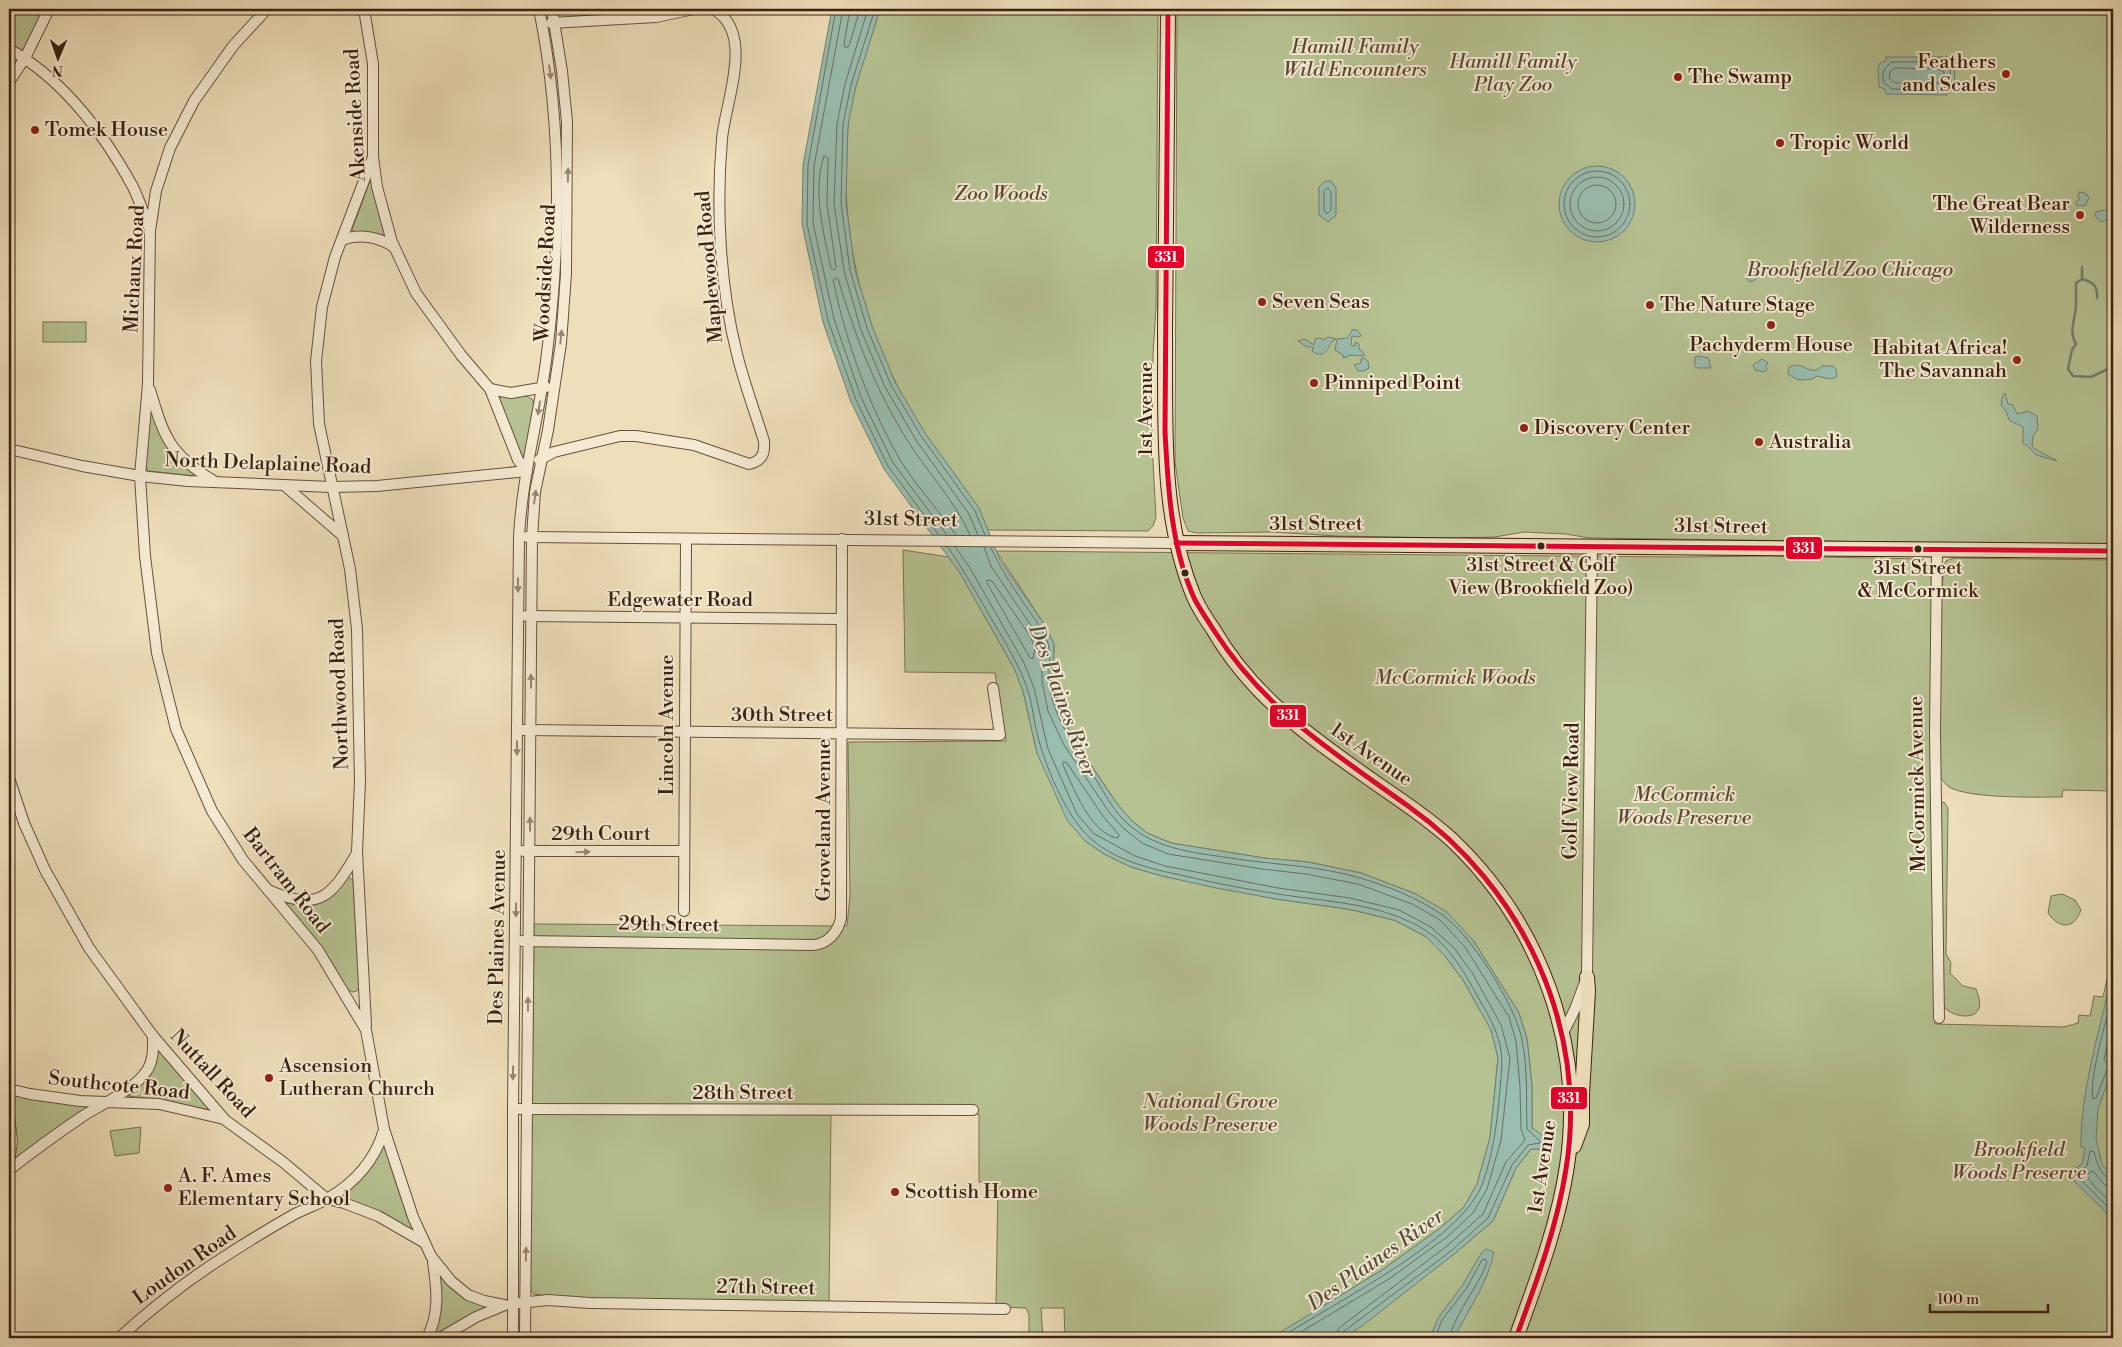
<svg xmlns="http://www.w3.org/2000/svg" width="2122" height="1347" viewBox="0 0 2122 1347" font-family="'Libre Bodoni',serif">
	<rect width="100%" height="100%" fill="#eedfba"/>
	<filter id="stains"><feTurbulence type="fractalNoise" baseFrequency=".004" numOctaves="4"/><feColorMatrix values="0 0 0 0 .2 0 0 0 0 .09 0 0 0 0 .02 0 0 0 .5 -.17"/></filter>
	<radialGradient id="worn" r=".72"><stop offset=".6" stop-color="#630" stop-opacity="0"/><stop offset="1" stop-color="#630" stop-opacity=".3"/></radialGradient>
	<!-- green -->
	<g fill="#b6c292" stroke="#787252">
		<path d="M9,9H45L9,75Z"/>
		<path d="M880,9H1158L1156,308L1153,354L1152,443L1156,517L1153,526L1148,531L988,530C973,495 948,467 926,435C915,419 905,401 896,383C856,305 839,213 848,126C852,86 869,46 880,9Z"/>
		<path d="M1177,9H2113V545L1589,538L1566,534L1524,532L1495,537L1449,538L1336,536L1273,532L1197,533L1188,531L1183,518L1175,462Z"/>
		<path d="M371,178L385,233L382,236L354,232L352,230Z"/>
		<rect x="43" y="322" width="43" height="20"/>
		<path d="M501,396H527L533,400L534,406L524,458L520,456L499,399Z"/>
		<path d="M150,406L158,429L168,449L195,476L148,471L146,466Z"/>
		<path d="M903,550L949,557L960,573L1014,668L1023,691L1037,753L1085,841L1104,854L1131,867L1162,876L1276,899L1348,909L1394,920L1425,936L1445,956L1463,980L1491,1029L1498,1058L1490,1138L1477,1184L1464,1207L1439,1229L1382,1270L1272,1338H1065L1064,1308H1041L1043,1338H1029V1315L1026,1308L996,1307L998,1182H979V1114L831,1112L829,1303L562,1298L534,1294L530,1289L534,924L847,926L850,896L848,742L1006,741L995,673L905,672Z"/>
		<path d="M996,551L1678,557L1769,556L1923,559L1930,569L1932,585L1935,1024L2064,1027L2078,1023L2079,1015L2090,1016L2094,996L2103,997L2107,979L2113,971V979L2111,983L2113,1028V1338H1343L1454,1254L1493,1221L1516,1168L1531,1149H1542L1548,1140L1532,1128V1086L1527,1039L1519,1013L1473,940L1416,894L1361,873L1308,862L1264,858L1171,843L1147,833L1131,820L1118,805L1074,740L1059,709L1053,680L1054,644L1046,627Z"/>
		<path d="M1953,558L2113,560V791L2063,790L2062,797C2037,797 1970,799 1949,787C1946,785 1943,781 1941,778C1937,707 1938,636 1944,565L1946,561Z"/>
		<path d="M1944,802L1948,808L1946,954L1951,963L1950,973L1963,986L1976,989C1978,995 1981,1002 1979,1008C1975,1021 1952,1016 1945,1008C1943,1005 1942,1000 1941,997V803Z"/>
		<path d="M348,877L353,880L359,987L357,991L353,992C343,989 339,977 335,968C322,944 303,925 286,904C293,902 299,905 306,905C327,906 337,892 348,877Z"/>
		<path d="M2062,894L2075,900L2081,910C2074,930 2059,929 2048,913L2051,896Z"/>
		<path d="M159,1048L210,1109L209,1110L162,1100L128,1096Z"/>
		<path d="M9,1092L49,1101L85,1106L86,1108L15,1158L16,1127L9,1107Z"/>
		<path d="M141,1127L139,1153L115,1156L110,1131Z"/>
		<path d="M384,1146L386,1147L395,1180L413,1227L412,1230L341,1197Z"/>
		<path d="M440,1275L485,1307L433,1338H428C444,1312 443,1306 438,1276Z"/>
	</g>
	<!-- water -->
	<g fill="#99bdaf" stroke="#737f71">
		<path d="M832,9H880L856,86L848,125L846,203L855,270L872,326L895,382L925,433L979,508L1000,560L1046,627L1054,644L1053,680L1059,709L1074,741L1118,805L1131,820L1147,833L1171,843L1264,858L1308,862L1361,873L1416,894L1447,912L1473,940L1519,1013L1527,1039L1532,1086V1128L1548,1139L1542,1149H1531L1516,1168L1493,1221L1454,1254L1362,1326L1343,1338H1271L1382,1270L1439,1229L1464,1207L1477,1184L1490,1138L1498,1058L1491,1030L1463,980L1445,956L1425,936L1394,920L1348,909L1276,899L1216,888L1162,876L1131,867L1104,854L1085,841L1067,820L1037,753L1023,691L1014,668L960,573L884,469L851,402L823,322L802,224L803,165Z"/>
		<path d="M1886,57H1948L1949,62L1954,64L1955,86L1948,90L1947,95L1886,94L1885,89L1879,87L1878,68L1880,63L1886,61Z"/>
		<circle cx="1597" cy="204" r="38"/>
		<path d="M1325,181H1331L1336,188V215L1328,222L1319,215V187Z"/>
		<path d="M2079,192L2085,193L2089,197L2085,206L2076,205V202L2080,199L2078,197Z"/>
		<path d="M2105,210L2111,213L2112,218L2101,222L2095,216L2096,212Z"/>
		<circle cx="1751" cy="276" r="5.5"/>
		<path d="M1352,330H1357L1361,335L1360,337L1352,336L1351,345L1355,346V342L1359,344V349L1363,352L1364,356L1350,355L1347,357L1343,358V355L1335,350L1337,339L1348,338Z"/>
		<path d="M1328,337L1336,339L1331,342C1328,351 1323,358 1312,351L1313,347H1307L1298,341L1305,339L1314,345L1315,339L1320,338L1324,340Z"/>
		<path d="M1699,356L1708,358L1711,368H1697L1695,366V357Z"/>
		<path d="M1364,358L1368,361L1369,368L1364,371H1358L1354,365L1361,363V359Z"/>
		<path d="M1762,359L1768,363L1766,366L1767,370L1764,372L1755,370L1753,365Z"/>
		<path d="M1795,365C1809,366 1811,376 1822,366H1833L1836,369L1837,377L1830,379L1817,376L1812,379L1802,380L1796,379L1788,374L1789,367Z"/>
		<path d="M2005,393L2008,404L2013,405L2017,414L2028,411L2037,416L2038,429L2033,436L2032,446C2039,453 2048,455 2057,461L2036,455L2027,445L2023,444V427L2009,420L2006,411L2001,405L2002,398Z"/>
		<path d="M2113,979V1067L2098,1109L2096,1139L2102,1164L2113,1178V1219L2074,1181V1169L2082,1164L2085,1148L2081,1147C2080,1106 2093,1053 2103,1013C2106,1002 2107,989 2113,979Z"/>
		<path d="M1486,1249L1494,1252C1488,1283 1468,1310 1454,1338H1430L1438,1318L1462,1286L1482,1252Z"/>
	</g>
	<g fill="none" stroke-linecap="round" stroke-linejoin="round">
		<!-- shore -->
		<g stroke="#6a6f61" stroke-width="1">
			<path d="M836,9L808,165L807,224L828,320L856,400L888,466L939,535"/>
			<path d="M843,9L814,166L813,223L834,319L861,397L893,463L947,535"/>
			<path d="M850,9L844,45L846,48L849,46L860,9"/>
			<path d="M868,9L845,84L837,124L834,203L844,271L861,330L885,387L916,440L969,514L978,535"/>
			<path d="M875,9L851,85L843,124L841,203L850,270L867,328L891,385L921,436L975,511L985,535"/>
			<path d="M1892,62H1942L1950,68L1951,82L1942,90L1892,89L1884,83C1881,72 1884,68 1892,62Z"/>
			<path d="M1895,68L1939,69L1944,72V79L1939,83H1895L1889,78L1890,72Z"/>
			<path d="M824,156L828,158L827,204L836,267L834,270L831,268C824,235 812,190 824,156Z"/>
			<circle cx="1597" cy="204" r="33"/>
			<circle cx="1597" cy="204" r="27"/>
			<circle cx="1597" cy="204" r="19"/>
			<path d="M1328,188L1331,192V210L1327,214L1324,210V192Z"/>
			<path d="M956,535C938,509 915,485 899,458C868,404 846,341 833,280L835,278L838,279C856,338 876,391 909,443C929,474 955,501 970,535"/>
			<path d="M948,547C965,572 980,599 995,625C1007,645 1018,664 1026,685C1032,700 1033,717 1037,733C1044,763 1065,814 1088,836C1110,858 1146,868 1176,874C1210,882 1244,889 1278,894C1328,902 1382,903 1425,930C1449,945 1465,973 1478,997C1494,1025 1505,1043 1501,1077C1498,1113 1495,1150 1482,1185C1460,1241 1332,1304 1280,1338"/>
			<path d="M955,547L970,568L1024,663L1034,688L1048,749L1077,814L1093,833L1135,856L1165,866L1278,888L1350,898L1399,910L1431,927L1454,948L1473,974L1501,1025L1510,1058L1501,1140L1487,1189L1473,1213L1447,1237L1389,1279L1291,1338"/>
			<path d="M984,547L991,566L1036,633L1042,646V681L1048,711L1064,745L1109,812L1123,828L1142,843L1168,854L1262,869L1306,874L1358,884L1412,904L1440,920L1465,947L1509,1017L1516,1041L1520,1087L1521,1129L1525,1140L1506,1162L1483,1214L1447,1246L1339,1328L1335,1338"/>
			<path d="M991,548C1000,568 1012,586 1025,605C1033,617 1043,629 1048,643C1052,657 1047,676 1050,691C1058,726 1078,752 1097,781C1106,796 1115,813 1128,824C1158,851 1199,853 1237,859C1278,865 1320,866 1360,878C1388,886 1417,898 1441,914C1470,933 1516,1006 1522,1040C1528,1069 1526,1099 1527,1129L1539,1140L1540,1143L1528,1145L1512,1165L1488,1218L1451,1251L1343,1332L1341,1338"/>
			<path d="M988,580L992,581L1030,636L1035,648L1033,659L1030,658L987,583Z"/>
			<path d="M1064,762L1067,763L1103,816L1119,835L1118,838C1091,835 1073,787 1063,765Z"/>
			<path d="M2113,993C2108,1015 2088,1080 2093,1099L2096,1098L2107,1070L2113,1068"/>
			<path d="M2113,1019L2104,1060L2106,1062L2113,1061"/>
			<path d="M2113,1180C2101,1178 2097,1163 2094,1152L2090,1151L2087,1166L2079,1172V1178L2113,1212"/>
			<path d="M2113,1187L2105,1185L2093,1171L2086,1175L2095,1187L2113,1204"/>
			<path d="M1435,1338L1442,1320L1466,1289L1482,1260L1485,1259L1487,1262C1479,1286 1453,1316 1450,1338"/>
		</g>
		<!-- stream -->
		<g stroke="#737f71" stroke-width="2.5">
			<path d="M2039,202L2041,199"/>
			<path d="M2082,267V279"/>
			<path d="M2082,279L2076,283C2076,290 2076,297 2076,304C2076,318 2068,331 2076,344L2072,350L2068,369L2073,376L2091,377L2108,369L2113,371"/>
			<path d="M2082,279C2093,282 2098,286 2097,298"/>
		</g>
		<!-- minor casing -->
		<g stroke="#68503d" stroke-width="12">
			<g id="minor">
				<path d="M267,9L233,46L194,101L170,148L156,191L150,231L148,384L140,476L145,556L157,653L176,729L212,811L243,860L318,950L366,1030L384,1129L413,1217L431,1256L451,1281L468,1295L484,1301L504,1305"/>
				<path d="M364,9L373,64V157L377,187L392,242L416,293L461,355L490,389L518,460L527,471"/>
				<path d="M551,23L656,17L694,9"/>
				<path d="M9,49C63,79 104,134 133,187C140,201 144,216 150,230"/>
				<path d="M9,82L25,58L49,9"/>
				<path d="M342,240C359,233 379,237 394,247"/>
				<path d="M490,389L511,393L546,387"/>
				<path d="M150,390C164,437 170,455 214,481"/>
				<path d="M9,449L82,466L140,476L188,481L331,487L377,486L527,471"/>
				<path d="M539,460L554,452L620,436H636L694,445L749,464C762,461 765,454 764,441C755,412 744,383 737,354C720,287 716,208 722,139C725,102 756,32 713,9"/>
				<path d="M284,485L343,536"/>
				<path d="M527,537L1176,543"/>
				<path d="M1937,549L1935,733L1939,1018"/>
				<path d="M526,616L842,619"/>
				<path d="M523,730L1000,735L993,688"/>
				<path d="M9,778L24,823L45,870L89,948L153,1036L225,1120L283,1162L327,1199L344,1203L378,1216L425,1243"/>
				<path d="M523,851H684"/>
				<path d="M268,890C319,912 331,898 357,853"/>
				<path d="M684,911L686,539"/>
				<path d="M522,941L813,945C828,944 838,932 841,918L842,539"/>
				<path d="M366,1025L357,852L360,781L357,629L350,569L319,424L316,361L322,307L335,257L373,157"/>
				<path d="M1563,1033L1575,1009L1587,977L1592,545"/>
				<path d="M9,1089L30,1094L80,1101L159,1104L224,1119"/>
				<path d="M513,1109L973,1110"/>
				<path d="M9,1118L12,1141L9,1163"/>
				<path d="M9,1170C33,1151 58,1133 83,1116C102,1104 136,1089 148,1069C154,1058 153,1047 153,1036"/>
				<path d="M519,1303L548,1300L590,1303L1005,1309"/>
				<path d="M119,1338C152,1308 186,1281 224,1257C247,1242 270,1228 293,1215C304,1209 316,1205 327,1199C355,1183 375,1160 384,1130"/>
				<path d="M427,1338C440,1313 437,1289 433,1262"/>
				<path d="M440,1338L476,1317L505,1305"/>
				<path d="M513,1338V1109L519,537C522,475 540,414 547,353C561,239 562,121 539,9"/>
				<path d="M525,1338L532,537L535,492L548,430L561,343L566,274L567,122L562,71L552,9"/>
			</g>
		</g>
		<!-- major casing -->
		<g stroke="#3b2113" stroke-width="16">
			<g id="major">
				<path d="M1168,9C1167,116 1165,223 1165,331C1166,420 1159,513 1194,597C1199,608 1206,619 1213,629C1254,700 1315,740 1380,786C1405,803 1430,820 1452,840C1540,924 1585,1045 1567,1166C1558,1226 1536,1282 1516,1338"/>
				<path d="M1176,543L2113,551"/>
				<path d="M1574,1146L1582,1124V1094L1588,991L1587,977"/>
			</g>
		</g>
		<!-- minor -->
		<use href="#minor" stroke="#f4ead2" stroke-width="10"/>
		<!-- major -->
		<use href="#major" stroke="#eedfba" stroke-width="14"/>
		<!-- bus-1 casing -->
		<g stroke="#f4ead2" stroke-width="9">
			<g id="bus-1">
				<path d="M1168,9L1165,432C1168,488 1171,548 1195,600C1201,611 1208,621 1215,632C1267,712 1332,751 1408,806C1523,887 1589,1028 1566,1169C1557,1227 1536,1283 1516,1338"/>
				<path d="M1176,543L2113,551"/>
			</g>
		</g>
		<!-- bus-1 -->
		<use href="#bus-1" stroke="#e4002b" stroke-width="5"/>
	</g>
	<!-- one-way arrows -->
	<defs><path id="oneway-solid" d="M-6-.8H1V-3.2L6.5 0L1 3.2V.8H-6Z" transform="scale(1.25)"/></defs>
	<g fill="#988672">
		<use href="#oneway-solid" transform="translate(550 72) rotate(82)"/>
		<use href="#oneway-solid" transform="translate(568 175) rotate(-89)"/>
		<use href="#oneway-solid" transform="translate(561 337) rotate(-84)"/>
		<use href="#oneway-solid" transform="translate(539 408) rotate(99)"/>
		<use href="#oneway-solid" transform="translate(535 497) rotate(-82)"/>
		<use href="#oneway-solid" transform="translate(518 585) rotate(90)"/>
		<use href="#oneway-solid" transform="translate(531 681) rotate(-90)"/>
		<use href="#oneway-solid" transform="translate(517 748) rotate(90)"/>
		<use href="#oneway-solid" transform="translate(530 824) rotate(-90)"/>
		<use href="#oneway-solid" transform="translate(583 852) rotate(-1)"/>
		<use href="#oneway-solid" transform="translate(516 910) rotate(91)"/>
		<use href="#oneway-solid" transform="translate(528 1004) rotate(-90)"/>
		<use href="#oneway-solid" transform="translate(513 1073) rotate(91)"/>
		<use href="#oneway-solid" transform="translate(526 1254) rotate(-89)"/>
	</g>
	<!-- markers -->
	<g fill="#8f2418" stroke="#f4ead2" stroke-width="2">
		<circle cx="2006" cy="74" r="5"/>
		<circle cx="1678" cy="77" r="5"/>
		<circle cx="35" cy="130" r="5"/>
		<circle cx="1780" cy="143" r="5"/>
		<circle cx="2080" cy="215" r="5"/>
		<circle cx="1262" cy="302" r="5"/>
		<circle cx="1650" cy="305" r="5"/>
		<circle cx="1771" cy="325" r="5"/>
		<circle cx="2017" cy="360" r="5"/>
		<circle cx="1314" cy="383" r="5"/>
		<circle cx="1524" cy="428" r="5"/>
		<circle cx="1759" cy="442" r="5"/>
		<circle cx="269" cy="1078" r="5"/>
		<circle cx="168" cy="1188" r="5"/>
		<circle cx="895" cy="1192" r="5"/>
	</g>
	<g fill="#3b2113" stroke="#f4ead2" stroke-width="2">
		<circle cx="1541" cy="546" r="4.5"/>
		<circle cx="1918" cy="549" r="4.5"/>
		<circle cx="1185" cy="573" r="4.5"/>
	</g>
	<g text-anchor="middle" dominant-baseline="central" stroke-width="4" stroke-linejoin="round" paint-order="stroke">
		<!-- bus labels -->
		<g font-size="19" fill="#3b2113" stroke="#f4ead2">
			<text x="1541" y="565">31st Street &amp; Golf<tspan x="1541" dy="23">View (Brookfield Zoo)</tspan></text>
			<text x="1918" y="568">31st Street<tspan x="1918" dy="23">&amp; McCormick</tspan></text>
		</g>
		<!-- park labels -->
		<g font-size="20" font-style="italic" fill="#5a4933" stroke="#f4ead2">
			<text x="1355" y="47">Hamill Family<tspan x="1355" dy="23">Wild Encounters</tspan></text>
			<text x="1513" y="62">Hamill Family<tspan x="1513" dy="23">Play Zoo</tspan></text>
			<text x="1001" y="194">Zoo Woods</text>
			<text x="1850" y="270">Brookfield Zoo Chicago</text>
			<text x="1455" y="678">McCormick Woods</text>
			<text x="1684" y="795">McCormick<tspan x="1684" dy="23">Woods Preserve</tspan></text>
			<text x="1210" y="1102">National Grove<tspan x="1210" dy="23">Woods Preserve</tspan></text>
			<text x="2019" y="1150">Brookfield<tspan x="2019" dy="23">Woods Preserve</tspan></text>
		</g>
		<!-- poi labels -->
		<g font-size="20" fill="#3b2113" stroke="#f4ead2" text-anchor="start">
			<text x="1996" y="62" text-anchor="end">Feathers<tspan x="1996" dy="23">and Scales</tspan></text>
			<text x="1688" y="77">The Swamp</text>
			<text x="45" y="130">Tomek House</text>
			<text x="1790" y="143">Tropic World</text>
			<text x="2070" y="204" text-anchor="end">The Great Bear<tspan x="2070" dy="23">Wilderness</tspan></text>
			<text x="1272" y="302">Seven Seas</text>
			<text x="1660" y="305">The Nature Stage</text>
			<text x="1771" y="345" text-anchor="middle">Pachyderm House</text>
			<text x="2007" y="348" text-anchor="end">Habitat Africa!<tspan x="2007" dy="23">The Savannah</tspan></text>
			<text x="1324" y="383">Pinniped Point</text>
			<text x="1534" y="428">Discovery Center</text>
			<text x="1769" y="442">Australia</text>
			<text x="279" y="1066">Ascension<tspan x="279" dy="23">Lutheran Church</tspan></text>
			<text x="178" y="1176">A. F. Ames<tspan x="178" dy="23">Elementary School</tspan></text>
			<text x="905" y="1192">Scottish Home</text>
		</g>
		<!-- street labels -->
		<g font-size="20" fill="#3b2113" stroke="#f4ead2">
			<text transform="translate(356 115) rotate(-93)">Akenside Road</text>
			<text transform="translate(710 267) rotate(-95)">Maplewood Road</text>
			<text transform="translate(135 269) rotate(-87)">Michaux Road</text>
			<text transform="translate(546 273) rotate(-87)">Woodside Road</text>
			<text transform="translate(1146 409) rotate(-90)">1st Avenue</text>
			<text transform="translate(268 464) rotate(2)">North Delaplaine Road</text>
			<text transform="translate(911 520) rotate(1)">31st Street</text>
			<text x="1316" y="524">31st Street</text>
			<text transform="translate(1721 527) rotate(1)">31st Street</text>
			<text x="680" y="600">Edgewater Road</text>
			<text transform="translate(340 694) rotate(-92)">Northwood Road</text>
			<text x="782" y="715">30th Street</text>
			<text transform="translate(667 725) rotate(-90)">Lincoln Avenue</text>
			<text transform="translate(1371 755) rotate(35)">1st Avenue</text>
			<text transform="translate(1918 784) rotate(-91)">McCormick Avenue</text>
			<text transform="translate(1572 791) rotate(-89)">Golf View Road</text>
			<text transform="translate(824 820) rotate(-90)">Groveland Avenue</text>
			<text x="601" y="834">29th Court</text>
			<text transform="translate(286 881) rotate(52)">Bartram Road</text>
			<text transform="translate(669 925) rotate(1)">29th Street</text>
			<text transform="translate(498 937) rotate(-89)">Des Plaines Avenue</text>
			<text transform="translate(212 1074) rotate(47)">Nuttall Road</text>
			<text transform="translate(119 1086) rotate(6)">Southcote Road</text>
			<text x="743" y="1093">28th Street</text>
			<text transform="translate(1543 1167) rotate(-81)">1st Avenue</text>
			<text transform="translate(185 1266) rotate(-35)">Loudon Road</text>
			<text transform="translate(766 1288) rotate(1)">27th Street</text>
		</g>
		<!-- water labels -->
		<g font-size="21" font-style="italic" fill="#575042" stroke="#f4ead2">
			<text transform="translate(1062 701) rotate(70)">Des Plaines River</text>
			<text transform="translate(1376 1260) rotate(-35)">Des Plaines River</text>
		</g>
	</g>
	<g stroke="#f4ead2" stroke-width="2">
		<rect x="1147" y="245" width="38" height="24" rx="5" fill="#e4002b"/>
		<rect x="1785" y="536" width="38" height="24" rx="5" fill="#e4002b"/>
		<rect x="1269" y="704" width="38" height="24" rx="5" fill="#e4002b"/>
		<rect x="1550" y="1086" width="38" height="24" rx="5" fill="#e4002b"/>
	</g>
	<g font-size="14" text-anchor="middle" font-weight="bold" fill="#fff">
		<text x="1166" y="262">331</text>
		<text x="1804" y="553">331</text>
		<text x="1288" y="720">331</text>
		<text x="1569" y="1103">331</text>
	</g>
	<!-- margin -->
	<rect width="2122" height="1347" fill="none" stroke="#eedfba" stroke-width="30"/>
	<rect x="10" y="10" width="2102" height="1327" fill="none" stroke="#3b2113" stroke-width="2.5"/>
	<rect x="15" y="15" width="2092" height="1317" fill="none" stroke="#3b2113"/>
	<!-- north arrow -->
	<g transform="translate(58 58) rotate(182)" stroke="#f4ead2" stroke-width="4" paint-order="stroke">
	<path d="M0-4L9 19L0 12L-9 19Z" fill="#3b2113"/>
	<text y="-8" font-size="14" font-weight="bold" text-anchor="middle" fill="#3b2113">N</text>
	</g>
	<!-- scale -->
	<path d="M1930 1304v8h118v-8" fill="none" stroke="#3b2113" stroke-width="2.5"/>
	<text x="1937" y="1304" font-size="15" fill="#3b2113" stroke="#f4ead2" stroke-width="4" paint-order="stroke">100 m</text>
	<rect width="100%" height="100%" filter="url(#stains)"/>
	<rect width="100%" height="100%" fill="url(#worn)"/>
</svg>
